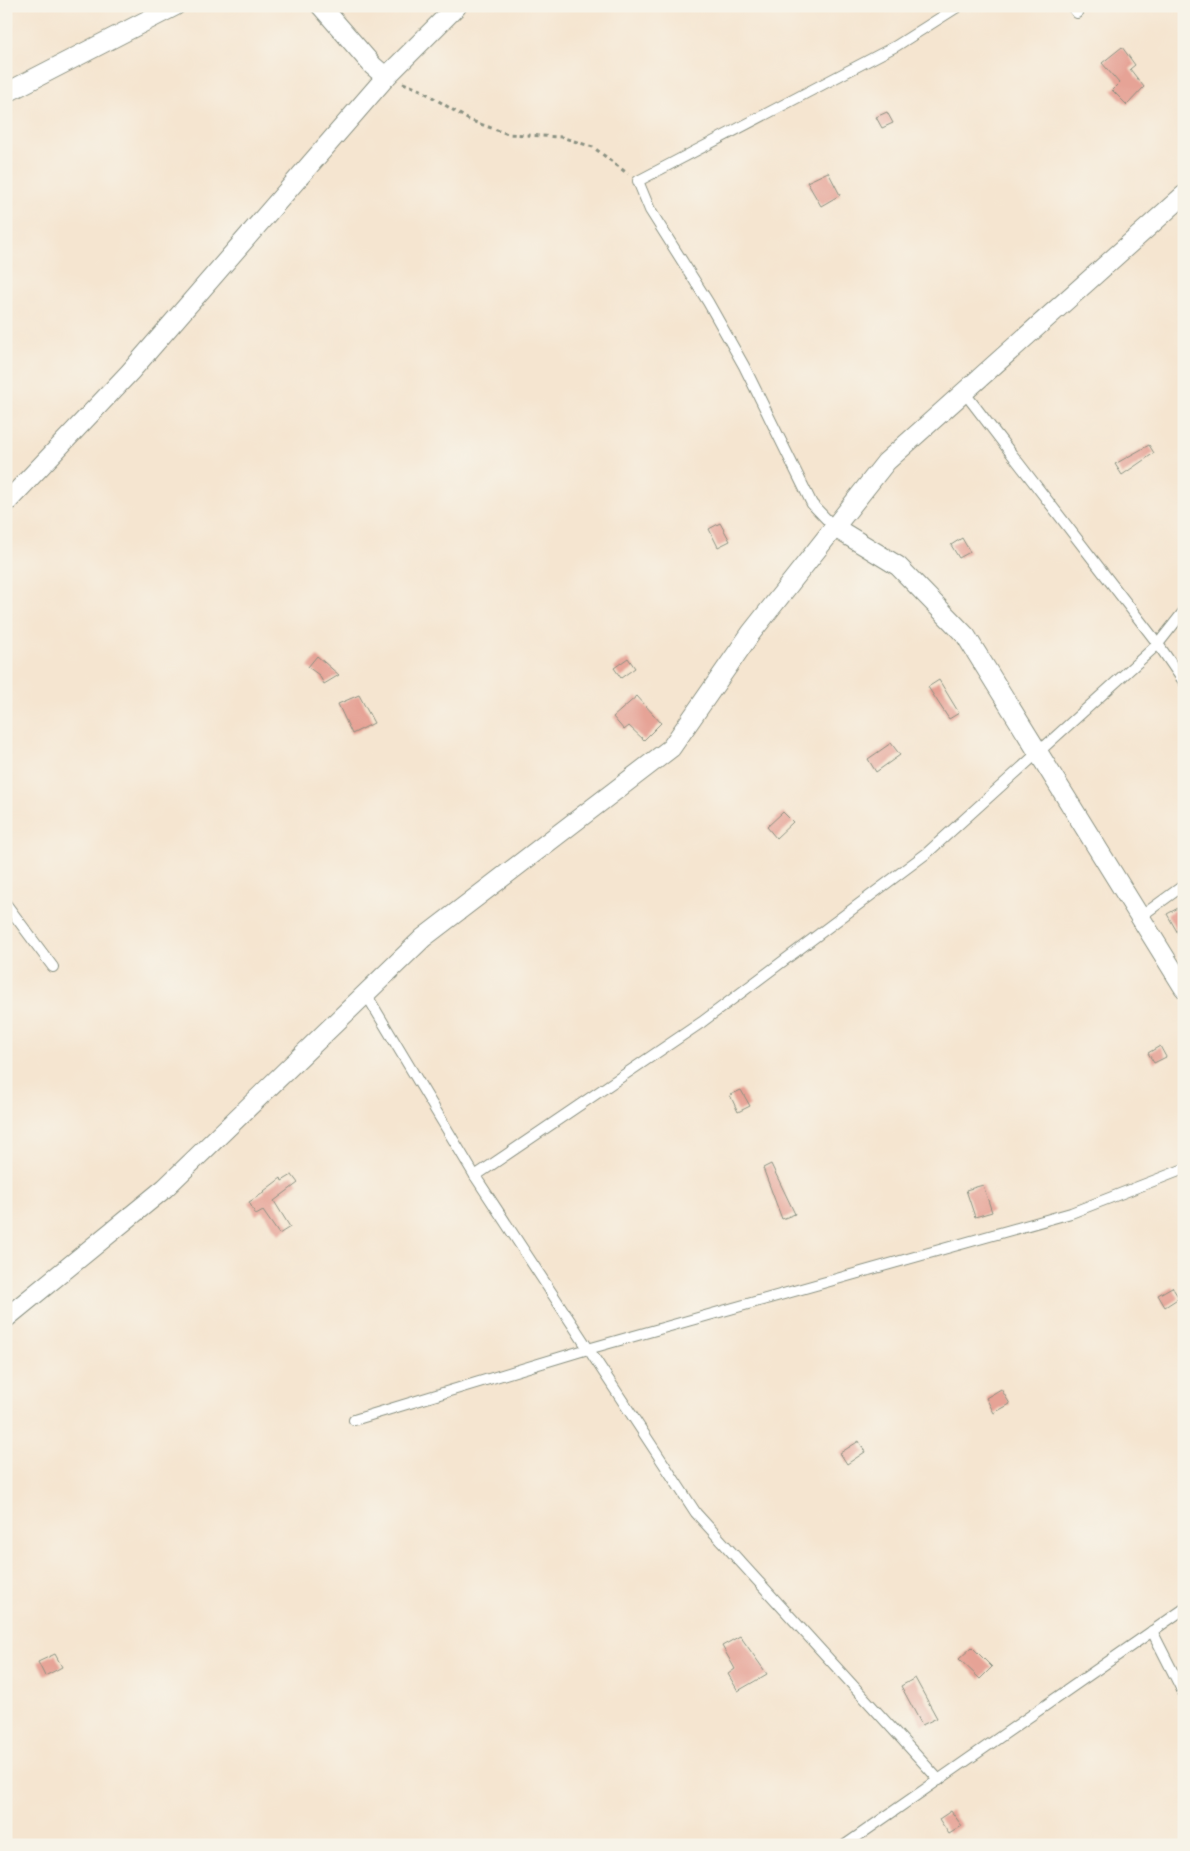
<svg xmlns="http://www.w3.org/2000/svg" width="1190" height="1851" viewBox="0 0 1190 1851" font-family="'Gentium Book Plus',serif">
	<rect width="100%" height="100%" fill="#f7f3e8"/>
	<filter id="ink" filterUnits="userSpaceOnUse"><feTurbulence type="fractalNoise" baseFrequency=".02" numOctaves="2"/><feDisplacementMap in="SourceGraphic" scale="10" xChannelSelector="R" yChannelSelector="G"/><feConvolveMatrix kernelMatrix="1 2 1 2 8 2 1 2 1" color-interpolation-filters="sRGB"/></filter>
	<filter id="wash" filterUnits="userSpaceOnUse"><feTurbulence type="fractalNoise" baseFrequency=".0096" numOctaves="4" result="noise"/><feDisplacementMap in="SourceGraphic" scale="20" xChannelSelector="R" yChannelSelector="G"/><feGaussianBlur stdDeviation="1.12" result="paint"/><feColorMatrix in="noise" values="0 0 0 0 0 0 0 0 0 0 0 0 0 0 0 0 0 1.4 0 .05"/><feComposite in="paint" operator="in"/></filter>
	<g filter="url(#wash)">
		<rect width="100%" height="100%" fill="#f5e5d0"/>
		<g id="blocks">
			<!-- building -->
			<g fill="#e6a396">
				<path d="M1122,47L1135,65L1130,69L1144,87L1127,105L1112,90L1119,83L1102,63Z"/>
				<path d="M887,112L893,123L882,128L876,117Z"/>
				<path d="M828,172L840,195L821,206L807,182Z"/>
				<path d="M1149,445L1154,453L1122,475L1115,464Z"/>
				<path d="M720,523L730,541L718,547L709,529Z"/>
				<path d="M962,538L970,552L959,558L951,545Z"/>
				<path d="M317,656L339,675L324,684L319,675L308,667Z"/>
				<path d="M628,658L635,668L621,678L614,668Z"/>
				<path d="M939,680L959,713L949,719L928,687Z"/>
				<path d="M359,695L374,723L352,734L338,704Z"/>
				<path d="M637,696L661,723L644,740L629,726L624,730L613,717Z"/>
				<path d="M891,743L900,755L876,772L868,759Z"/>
				<path d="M783,812L793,822L776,838L767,827Z"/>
				<path d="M1180,907L1184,914V944L1167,914Z"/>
				<path d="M1160,1046L1166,1057L1154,1063L1148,1053Z"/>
				<path d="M741,1090L750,1106L738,1112L730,1095Z"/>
				<path d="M771,1164L795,1214L782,1219L763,1168Z"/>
				<path d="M292,1175L298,1183L274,1201L290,1227L279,1234L263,1211L256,1215L249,1202L265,1192L264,1191L281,1178L282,1181Z"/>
				<path d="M983,1185L992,1212L975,1217L966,1190Z"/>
				<path d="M1172,1287L1179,1298L1165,1307L1158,1295Z"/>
				<path d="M1001,1389L1010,1404L994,1413L986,1398Z"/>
				<path d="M859,1441L865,1452L847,1464L840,1453Z"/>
				<path d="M740,1636L767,1674L738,1691L728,1674L735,1669L722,1646Z"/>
				<path d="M972,1647L992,1667L980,1679L959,1659Z"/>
				<path d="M55,1654L62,1667L45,1676L38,1662Z"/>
				<path d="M915,1678L937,1718L922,1725L901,1686Z"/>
				<path d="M951,1811L962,1826L949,1834L939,1819Z"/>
			</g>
		</g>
	</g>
	<g filter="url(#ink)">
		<use href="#blocks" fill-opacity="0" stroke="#8a9182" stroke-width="1"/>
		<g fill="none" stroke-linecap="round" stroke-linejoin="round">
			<!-- service casing -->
			<g stroke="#8a9182" stroke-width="12">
				<g id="service">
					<path d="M1072,6L1077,13"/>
					<path d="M964,392L1158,644L1184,682"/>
					<path d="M834,527L812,504L744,366L708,302L650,210L638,181L896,46L959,6"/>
					<path d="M6,904L53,967"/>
					<path d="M1140,917L1184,885"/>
					<path d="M366,994L475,1176L696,1513L939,1780"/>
					<path d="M475,1176L702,1022L927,853L1158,644L1184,611"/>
					<path d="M354,1420L588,1349L1071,1213L1184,1169"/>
					<path d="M1152,1631L1184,1694"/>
					<path d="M845,1845L1184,1609"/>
				</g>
			</g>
			<!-- minor casing -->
			<g stroke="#8a9182" stroke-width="21">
				<g id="minor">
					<path d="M321,6L373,66L386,77"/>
					<path d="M6,93L175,6"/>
					<path d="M6,503L130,372L386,77L457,6"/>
					<path d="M834,527L898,566L966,636L1184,988"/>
					<path d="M6,1318L165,1188L423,938L671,748L751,633L886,462L1184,195"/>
				</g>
			</g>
			<!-- path -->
			<path stroke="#8a9182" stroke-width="3" stroke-dasharray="4 4" stroke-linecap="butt" d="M403,83L421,90L469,120L508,134L561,137L593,147L628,174"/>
			<!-- service -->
			<use href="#service" stroke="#fff" stroke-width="10"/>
			<!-- minor -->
			<use href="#minor" stroke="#fff" stroke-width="19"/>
		</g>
	</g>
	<!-- margin -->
	<rect width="1190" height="1851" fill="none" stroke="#f7f3e8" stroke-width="25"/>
</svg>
